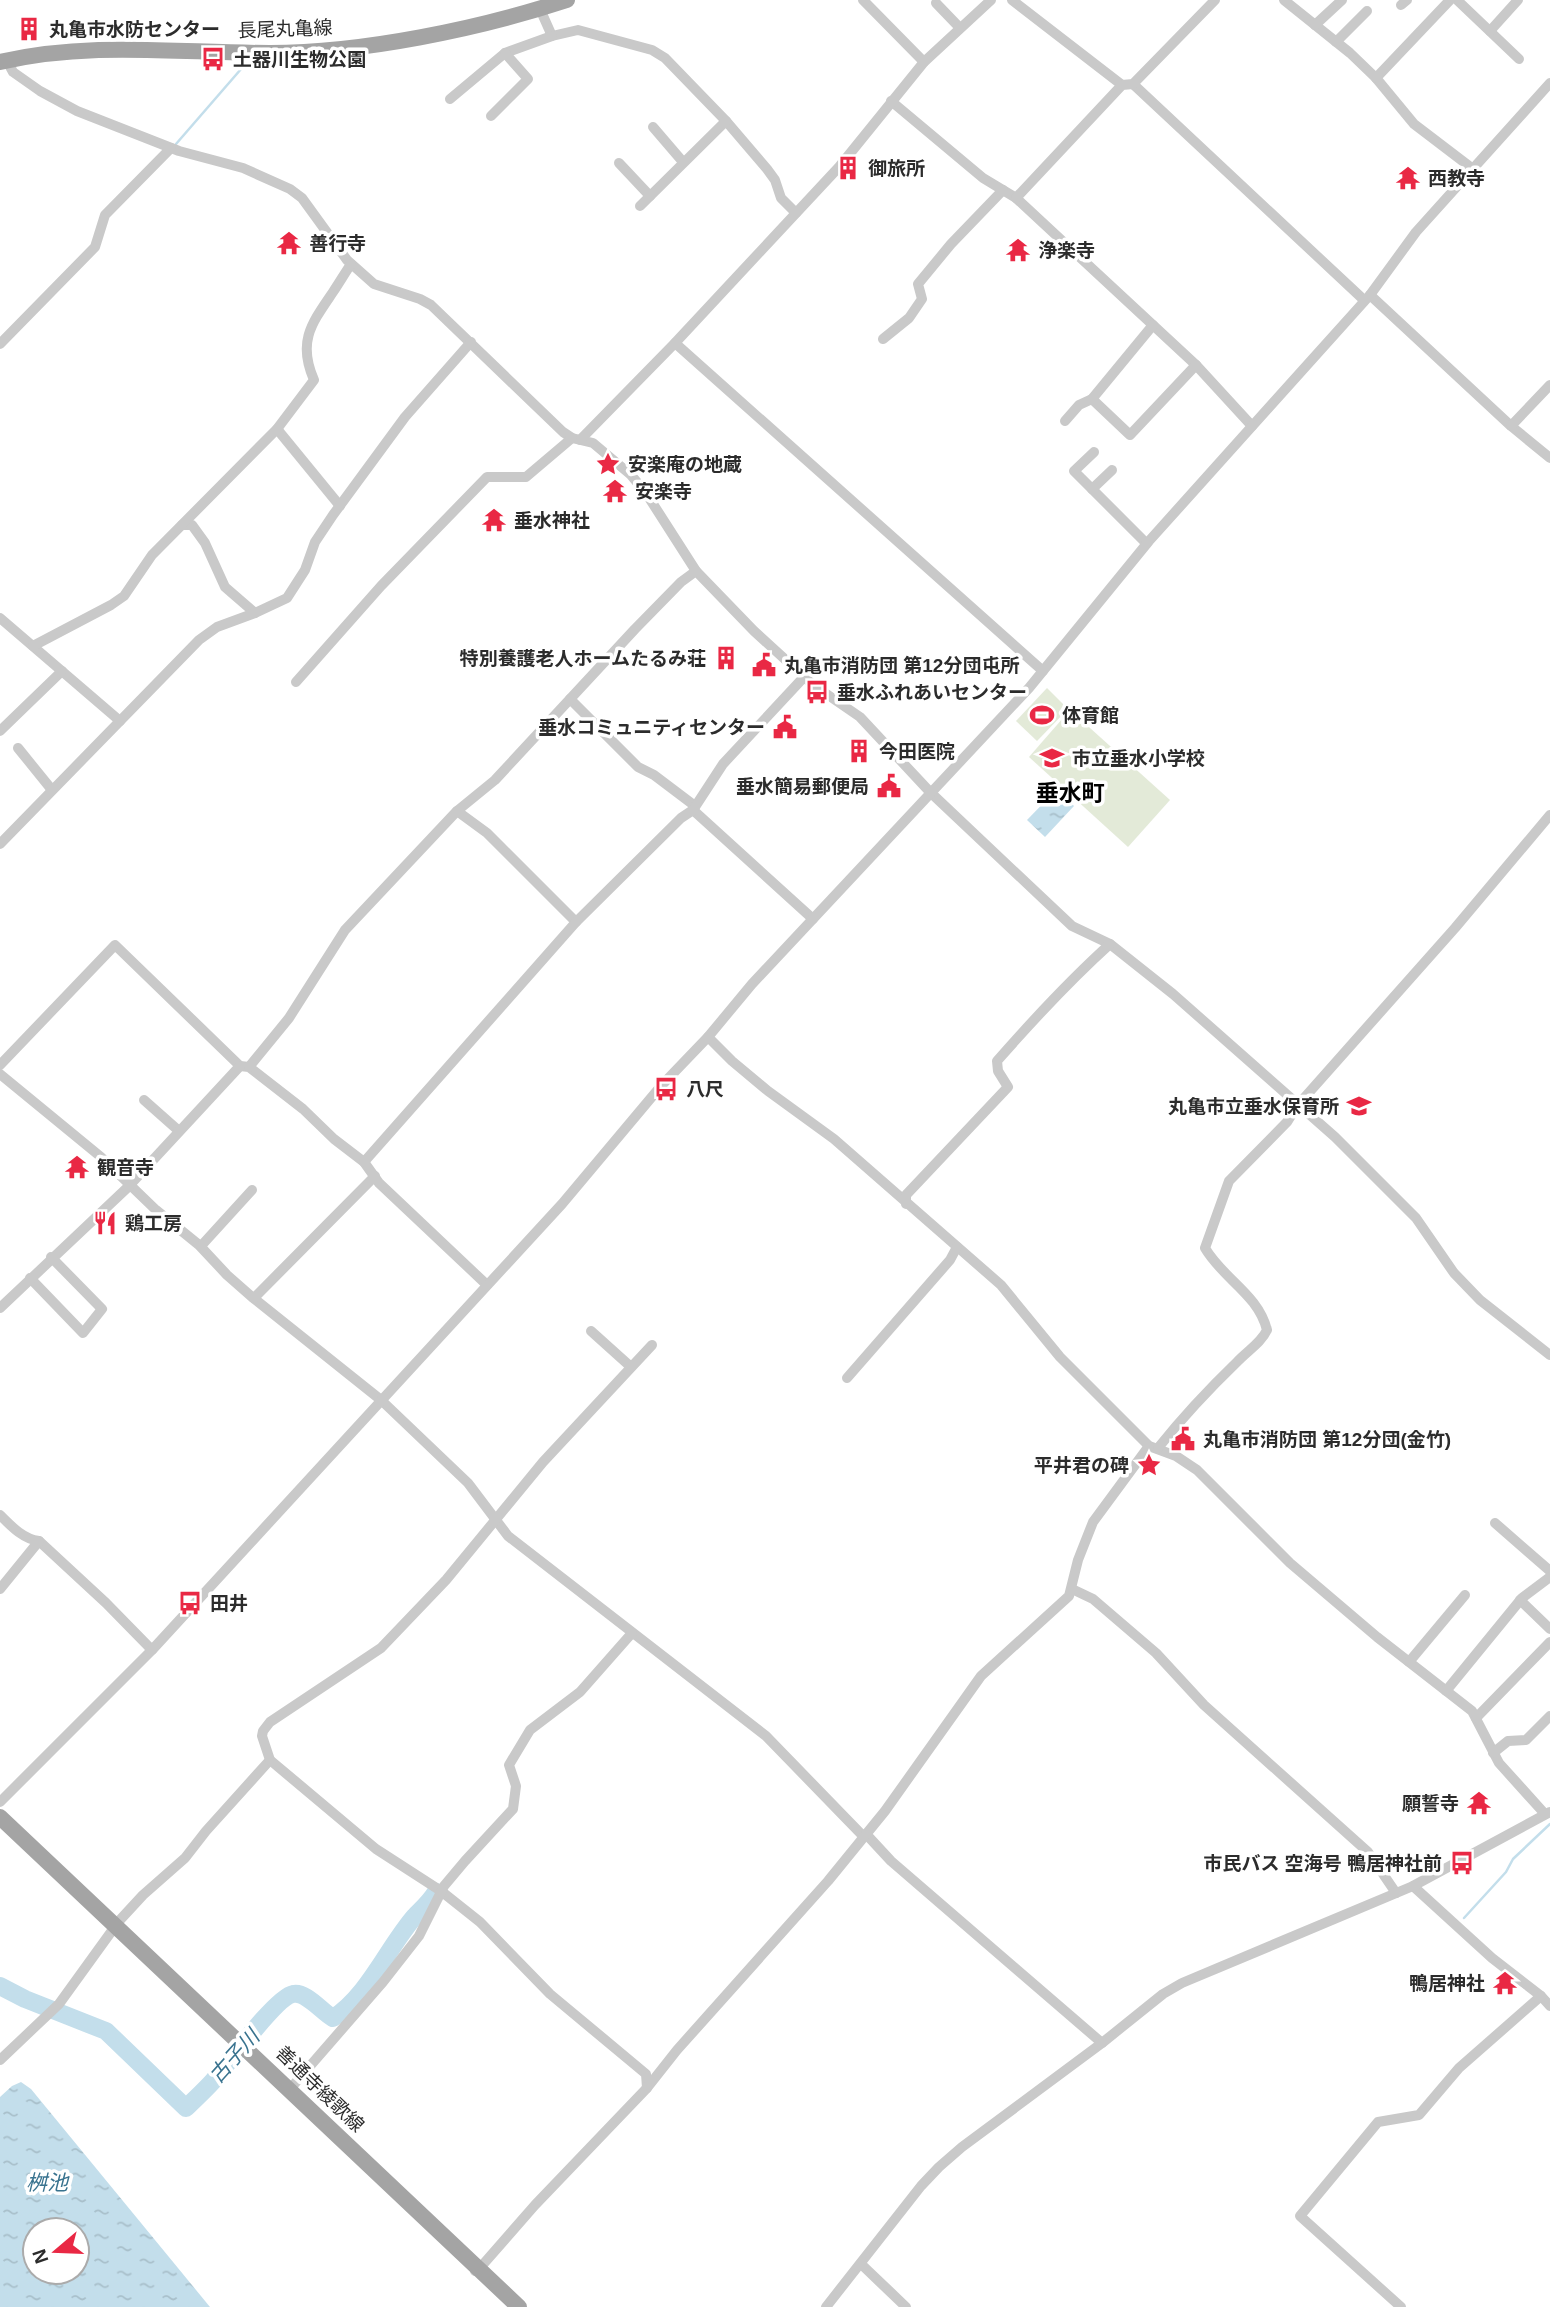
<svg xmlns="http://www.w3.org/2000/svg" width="1550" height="2307" viewBox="0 0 1550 2307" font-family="Arial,'Noto Sans JP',sans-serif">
	<defs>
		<pattern id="water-ripples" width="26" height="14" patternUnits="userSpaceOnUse" patternTransform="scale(1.75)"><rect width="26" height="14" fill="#c3deeb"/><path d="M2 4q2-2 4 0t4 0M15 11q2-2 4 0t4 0" fill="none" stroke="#a8bfca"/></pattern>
	</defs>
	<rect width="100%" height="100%" fill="#fff"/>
	<!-- garden -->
	<g fill="#e3ead8">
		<path d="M1047,688L1068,709L1037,741L1016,721Z"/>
		<path d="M1070,710L1170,800L1128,847L1029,757Z"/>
	</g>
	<!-- water -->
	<g fill="url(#water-ripples)" fill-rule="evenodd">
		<path d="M1057,789L1074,806L1045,837L1027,820Z"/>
		<path d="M21,2082L31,2089L210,2307H0V2097L12,2086ZM77,2230V2272H35V2230Z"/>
	</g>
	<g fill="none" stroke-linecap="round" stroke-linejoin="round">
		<!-- stream -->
		<g stroke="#c3deeb" stroke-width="2.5">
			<path d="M176,144L248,61"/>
			<path d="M1464,1918L1506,1872L1513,1859L1550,1824"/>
		</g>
		<!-- river -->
		<path stroke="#c3deeb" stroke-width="18" d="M0,1986L25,1999L106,2031L186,2108C195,2099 205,2090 213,2081C226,2066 276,1997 293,1994C306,1991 322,2012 333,2018C368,1996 388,1947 415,1916C423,1908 430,1902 436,1892"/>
		<!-- street -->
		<g stroke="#c9c9c9" stroke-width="10">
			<path d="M863,0L924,62"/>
			<path d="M1012,0L1122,85"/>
			<path d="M1284,0L1350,53L1376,78L1414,124L1473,169"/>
			<path d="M1457,0L1519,59"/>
			<path d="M936,3L960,28"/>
			<path d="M1401,5L1407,0"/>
			<path d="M540,9L552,36L578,30L652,50L665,58L726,121L767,169L775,180L781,198L796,213"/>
			<path d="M1315,25L1342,0"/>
			<path d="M1490,31L1518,0"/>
			<path d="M1336,42L1367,11"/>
			<path d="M7,61L13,72L40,91L77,111L179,151L243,168L290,189L302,198L347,260L374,284L420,299L431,305L563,432L572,438L593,443L631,475L646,493L696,571L754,631L812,684L860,717L930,792L1072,926L1110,944L1173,994L1335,1137L1416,1218L1454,1273L1480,1300L1550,1355"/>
			<path d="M1376,78L1450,0"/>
			<path d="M1133,84L1364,300"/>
			<path d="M450,99L505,53L552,36"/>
			<path d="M891,101L983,178L1016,198L1196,365L1252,426"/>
			<path d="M491,116L528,79L505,53"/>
			<path d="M653,127L683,162"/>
			<path d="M619,163L650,196"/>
			<path d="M1016,198L1122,85L1133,84L1215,0"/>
			<path d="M640,206L726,121"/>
			<path d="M1370,295L1511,426L1550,458"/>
			<path d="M883,339L909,318L922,299L918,284L951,244L1003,190"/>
			<path d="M675,343L1043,671"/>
			<path d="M0,344L95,247L105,215L171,148"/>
			<path d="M1092,399L1153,325"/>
			<path d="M1065,421L1079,405L1092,399L1130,435L1196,365"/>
			<path d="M1511,426L1550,385"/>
			<path d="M277,429L340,506"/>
			<path d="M580,440L675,343L839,167L924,62L991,0"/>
			<path d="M1094,452L1074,471L1146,543"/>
			<path d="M1092,489L1112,470"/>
			<path d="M182,525H192L205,543L225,587L255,613"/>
			<path d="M0,618L120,721"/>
			<path d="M33,646L111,605L124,596L152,555L277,429L314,380C297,341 312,323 333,292C339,283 345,273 351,264"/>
			<path d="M296,682L381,586L487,477H526L572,438"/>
			<path d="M570,699L638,767L654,775L695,806"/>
			<path d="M0,731L62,671"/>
			<path d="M18,748L52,790"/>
			<path d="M693,810L813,919"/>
			<path d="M457,811L487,833L576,922"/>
			<path d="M0,844L199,640L217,627L255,613L287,598L305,570L315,542L333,515L405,417L471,342"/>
			<path d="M708,1037L732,1061L768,1091L834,1139L1001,1285L1060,1357L1149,1446L1176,1456L1197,1470L1290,1563L1377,1637L1472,1711L1499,1763L1545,1814"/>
			<path d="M0,1065L115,945L240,1066L249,1067L303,1109L334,1139L364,1162L379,1183L487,1285"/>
			<path d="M249,1067L289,1018L345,930L457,811L495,780L635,629L681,582L696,571"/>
			<path d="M0,1074L101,1157L156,1210L199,1245L227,1275L252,1297L381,1400L468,1483L508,1536L766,1736L864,1837"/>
			<path d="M144,1100L179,1131"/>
			<path d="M364,1162L576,922L681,818L693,810L723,764L804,677"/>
			<path d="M906,1204V1195L1008,1087L998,1071L997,1061C1033,1020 1069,981 1110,944"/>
			<path d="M201,1246L252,1190"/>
			<path d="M30,1278L83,1333L102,1309L51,1257"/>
			<path d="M254,1298L375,1176"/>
			<path d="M0,1308L127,1188L240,1066"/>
			<path d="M591,1331L631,1367"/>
			<path d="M847,1378L950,1260L957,1247"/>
			<path d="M1158,1448C1182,1418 1209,1389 1237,1362C1247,1351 1261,1343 1267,1330C1258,1294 1223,1279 1205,1248L1229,1181L1287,1122L1297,1106L1455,928L1550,815"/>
			<path d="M0,1515C11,1526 23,1539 39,1541L106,1603L152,1650"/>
			<path d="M1495,1523L1550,1571"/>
			<path d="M0,1589L39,1541"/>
			<path d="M1072,1589L1093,1599L1156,1653L1204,1705L1368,1852L1396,1893"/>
			<path d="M1520,1600L1550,1629"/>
			<path d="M1409,1662L1465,1595"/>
			<path d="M1446,1691L1522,1598L1550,1577"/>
			<path d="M1476,1718L1550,1642"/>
			<path d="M1493,1753L1508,1741L1526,1740L1550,1716"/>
			<path d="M0,1802L152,1650L562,1204L661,1086L708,1037L752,984L1029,688L1149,541L1370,295L1416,232L1550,83"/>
			<path d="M866,1834L891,1861L1102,2043"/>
			<path d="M1413,1886L1492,1958L1541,1996L1550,2006"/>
			<path d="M0,2060L59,2004L119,1921L143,1895L185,1858L206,1831L270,1760"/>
			<path d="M647,2088L646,2074L550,1994L480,1922L441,1891L376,1849L270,1760L262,1736L263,1731L270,1722L381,1648L446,1580L543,1462L652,1345"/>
			<path d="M290,2089L383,1982L419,1936L444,1886L465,1861L513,1809L516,1786L509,1765L530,1730L580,1692L632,1633"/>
			<path d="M861,2264L906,2307"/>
			<path d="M475,2271L479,2269L535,2205L647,2088L677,2050L828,1881L885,1811L981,1676L1069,1596L1078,1560L1093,1522L1149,1446"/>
			<path d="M826,2307L921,2186L939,2167L962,2147L1102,2043L1163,1994L1182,1983L1413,1886L1550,1812"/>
			<path d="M1401,2307L1300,2216L1378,2122L1419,2115L1459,2068L1541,1996"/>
		</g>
		<!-- primary -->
		<g stroke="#a4a4a4" stroke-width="16">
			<path d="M0,62C89,41 180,53 270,53C362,53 479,29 567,0"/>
			<path d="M0,1817L519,2307"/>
		</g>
	</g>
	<!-- icons -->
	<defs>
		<g id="building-bare" transform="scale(1.89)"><path d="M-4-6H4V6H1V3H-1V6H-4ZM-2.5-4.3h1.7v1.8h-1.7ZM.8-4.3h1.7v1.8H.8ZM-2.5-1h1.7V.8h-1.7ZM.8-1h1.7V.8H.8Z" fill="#e92844" stroke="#fff" stroke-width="2.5" paint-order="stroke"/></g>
		<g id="bus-bare" transform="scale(1.89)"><path d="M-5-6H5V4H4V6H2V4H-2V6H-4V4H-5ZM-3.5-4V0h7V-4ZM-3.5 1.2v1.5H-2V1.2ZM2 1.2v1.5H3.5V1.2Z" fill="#e92844" stroke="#fff" stroke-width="2.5" paint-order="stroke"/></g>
		<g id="temple-bare" transform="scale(1.89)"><path d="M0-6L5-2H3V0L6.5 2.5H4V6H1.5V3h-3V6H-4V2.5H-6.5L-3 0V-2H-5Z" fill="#e92844" stroke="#fff" stroke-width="2.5" paint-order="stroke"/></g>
		<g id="sight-bare" transform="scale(1.89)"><path d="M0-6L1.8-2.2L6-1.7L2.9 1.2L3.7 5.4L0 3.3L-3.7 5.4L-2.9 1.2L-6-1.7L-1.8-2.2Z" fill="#e92844" stroke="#fff" stroke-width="2.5" paint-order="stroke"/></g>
		<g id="civic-bare" transform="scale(1.89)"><path d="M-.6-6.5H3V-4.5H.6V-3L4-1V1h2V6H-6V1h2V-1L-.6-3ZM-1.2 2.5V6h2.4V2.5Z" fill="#e92844" stroke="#fff" stroke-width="2.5" paint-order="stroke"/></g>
		<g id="stadium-bare" transform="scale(1.89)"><path d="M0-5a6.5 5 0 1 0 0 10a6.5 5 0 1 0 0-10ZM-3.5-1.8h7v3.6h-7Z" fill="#e92844" stroke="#fff" stroke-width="2.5" paint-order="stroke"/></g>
		<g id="school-bare" transform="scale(1.89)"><path d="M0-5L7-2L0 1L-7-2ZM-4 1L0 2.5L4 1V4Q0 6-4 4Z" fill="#e92844" stroke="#fff" stroke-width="2.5" paint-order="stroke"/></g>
		<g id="restaurant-bare" transform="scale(1.89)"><path d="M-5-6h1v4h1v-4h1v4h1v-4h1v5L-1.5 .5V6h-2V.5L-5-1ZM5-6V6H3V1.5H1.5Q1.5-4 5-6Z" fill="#e92844" stroke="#fff" stroke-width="2.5" paint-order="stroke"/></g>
	</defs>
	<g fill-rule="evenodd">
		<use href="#building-bare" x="29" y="29"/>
		<use href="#bus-bare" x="213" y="59"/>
		<use href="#building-bare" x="848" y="168"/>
		<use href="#temple-bare" x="1408" y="178"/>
		<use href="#temple-bare" x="289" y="243"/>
		<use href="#temple-bare" x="1018" y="250"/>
		<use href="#sight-bare" x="608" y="464"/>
		<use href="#temple-bare" x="615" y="491"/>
		<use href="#temple-bare" x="494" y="520"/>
		<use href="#building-bare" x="726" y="658"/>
		<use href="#civic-bare" x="764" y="665"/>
		<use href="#bus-bare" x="817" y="692"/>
		<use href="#stadium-bare" x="1042" y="715"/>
		<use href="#civic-bare" x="785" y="727"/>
		<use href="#building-bare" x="859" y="751"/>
		<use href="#school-bare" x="1052" y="758"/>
		<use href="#civic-bare" x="889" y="786"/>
		<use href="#bus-bare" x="666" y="1089"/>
		<use href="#school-bare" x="1359" y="1106"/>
		<use href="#temple-bare" x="77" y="1167"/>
		<use href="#restaurant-bare" x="105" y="1223"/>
		<use href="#civic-bare" x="1183" y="1439"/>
		<use href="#sight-bare" x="1149" y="1465"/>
		<use href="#bus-bare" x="190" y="1603"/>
		<use href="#temple-bare" x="1479" y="1803"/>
		<use href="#bus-bare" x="1462" y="1863"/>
		<use href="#temple-bare" x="1505" y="1983"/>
	</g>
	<g text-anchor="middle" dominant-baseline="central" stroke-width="7" stroke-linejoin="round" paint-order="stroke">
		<!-- poi labels -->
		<g font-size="19" font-weight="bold" fill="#2c2c2c" stroke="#fff" text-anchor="start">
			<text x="49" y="29">丸亀市水防センター</text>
			<text x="233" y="59">土器川生物公園</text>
			<text x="868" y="168">御旅所</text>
			<text x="1428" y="178">西教寺</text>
			<text x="309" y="243">善行寺</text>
			<text x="1038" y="250">浄楽寺</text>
			<text x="628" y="464">安楽庵の地蔵</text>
			<text x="635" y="491">安楽寺</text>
			<text x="514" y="520">垂水神社</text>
			<text x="706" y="658" text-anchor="end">特別養護老人ホームたるみ荘</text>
			<text x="784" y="665">丸亀市消防団 第12分団屯所</text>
			<text x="837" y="692">垂水ふれあいセンター</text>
			<text x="1062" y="715">体育館</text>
			<text x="765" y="727" text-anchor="end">垂水コミュニティセンター</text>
			<text x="879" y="751">今田医院</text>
			<text x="1072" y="758">市立垂水小学校</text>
			<text x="869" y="786" text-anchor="end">垂水簡易郵便局</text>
			<text x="686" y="1089">八尺</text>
			<text x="1339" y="1106" text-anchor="end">丸亀市立垂水保育所</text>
			<text x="97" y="1167">観音寺</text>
			<text x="125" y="1223">鶏工房</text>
			<text x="1203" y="1439">丸亀市消防団 第12分団(金竹)</text>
			<text x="1129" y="1465" text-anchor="end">平井君の碑</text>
			<text x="210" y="1603">田井</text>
			<text x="1459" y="1803" text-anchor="end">願誓寺</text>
			<text x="1442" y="1863" text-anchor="end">市民バス 空海号 鴨居神社前</text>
			<text x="1485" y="1983" text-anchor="end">鴨居神社</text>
		</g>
		<!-- street labels -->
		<g font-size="19" fill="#2c2c2c" stroke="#fff">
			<text transform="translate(285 29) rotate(-2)">長尾丸亀線</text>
			<text transform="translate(320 2089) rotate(44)">善通寺綾歌線</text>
		</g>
		<!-- water labels -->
		<g font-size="21" font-style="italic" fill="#39738f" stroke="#fff">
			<text transform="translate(234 2056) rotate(-48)">古子川</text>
			<text x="47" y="2182">桝池</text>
		</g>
		<!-- quarter labels -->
		<g font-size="23" font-weight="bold" fill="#000" stroke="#fff">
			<text x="1070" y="793">垂水町</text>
		</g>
	</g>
	<!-- north arrow -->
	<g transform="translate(56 2251) rotate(251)"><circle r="33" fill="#ffffff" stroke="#ababab" stroke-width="2"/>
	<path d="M0-5L12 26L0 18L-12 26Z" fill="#e92844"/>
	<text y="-10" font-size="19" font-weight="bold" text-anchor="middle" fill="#2c2c2c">N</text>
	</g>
</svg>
